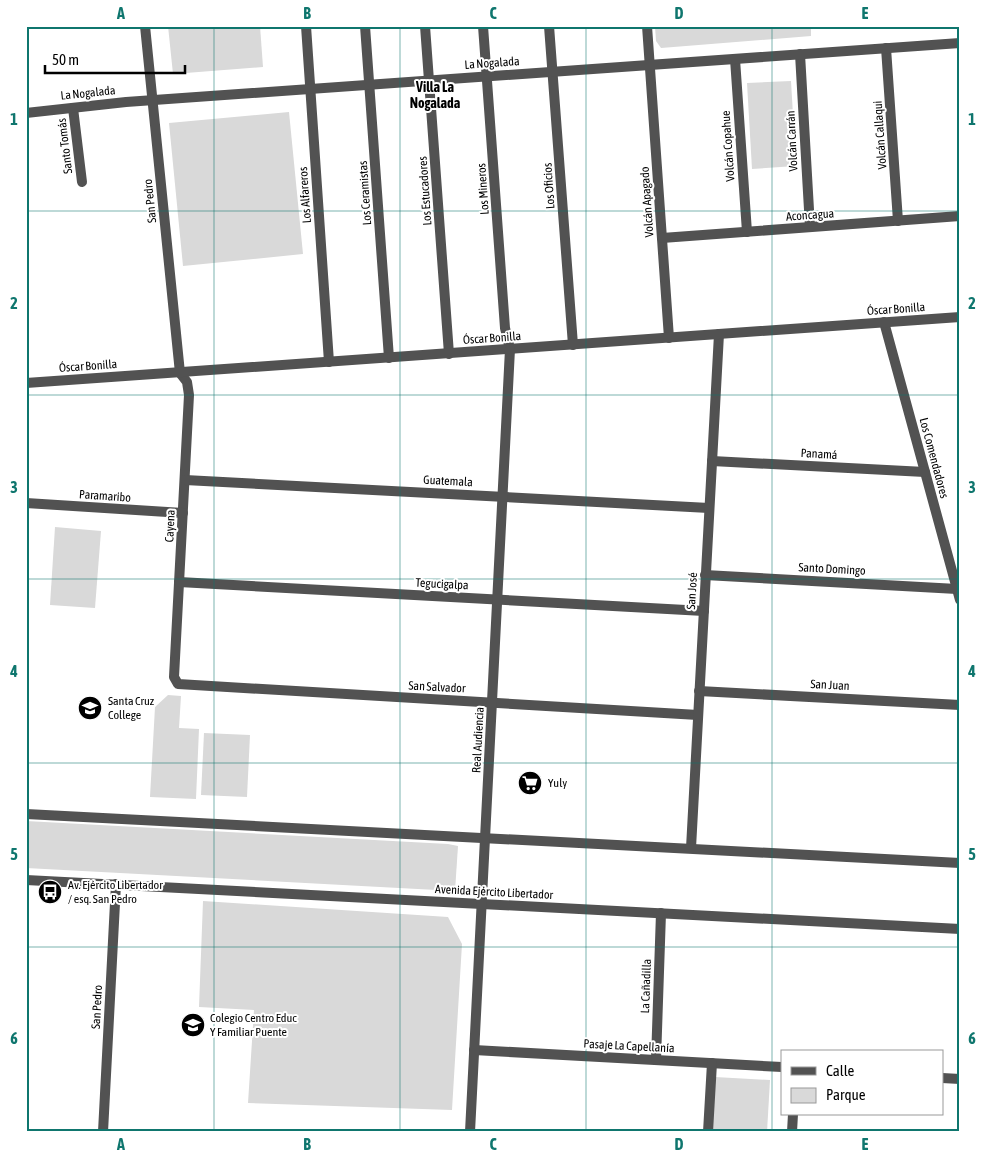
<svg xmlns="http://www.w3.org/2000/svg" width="986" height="1158" viewBox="0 0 986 1158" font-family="'Asap Condensed',sans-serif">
	<rect width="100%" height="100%" fill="#fff"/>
	<!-- green -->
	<g fill="#d9d9d9">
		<path d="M168,26H260L263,67L173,74Z"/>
		<path d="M655,26H811V36L661,48L656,41Z"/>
		<path d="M791,81L796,166L752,169L747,83Z"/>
		<path d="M289,112L303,254L183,266L169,123Z"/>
		<path d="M55,527L101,531L95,608L50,605Z"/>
		<path d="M168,695L181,696L179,728L199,729L196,799L150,797L155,707Z"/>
		<path d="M204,733L250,735L247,797L201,795Z"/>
		<path d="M26,821L448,844L458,846L455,891L26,868Z"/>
		<path d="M203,901L448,917L462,944L452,1110L248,1103L254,1010L199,1007Z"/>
		<path d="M715,1077L770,1080L767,1132H711Z"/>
	</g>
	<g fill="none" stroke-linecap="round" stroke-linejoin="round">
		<!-- minor -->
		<g stroke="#525252" stroke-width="10">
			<path d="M306,26L329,362"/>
			<path d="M365,26L389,358"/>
			<path d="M425,26L449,354"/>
			<path d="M483,26L505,328L510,349"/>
			<path d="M549,26L573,345"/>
			<path d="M647,26L669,338"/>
			<path d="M886,48L898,221"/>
			<path d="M800,54L810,227"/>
			<path d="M735,59L747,232"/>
			<path d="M73,108L82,182"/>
			<path d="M26,113L126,102L960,43"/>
			<path d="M662,238L960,216"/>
			<path d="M884,322L960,600"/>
			<path d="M180,373L187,382L189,395L174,677L178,684L698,715"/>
			<path d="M712,461L925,472"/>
			<path d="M185,480L709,508"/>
			<path d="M26,503L183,513"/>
			<path d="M705,575L957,589"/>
			<path d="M179,582L704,611"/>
			<path d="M699,691L960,705"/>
			<path d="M691,848L719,334"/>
			<path d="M474,1050L782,1067"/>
			<path d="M656,1060L661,913"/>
			<path d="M942,1078L960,1079"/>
			<path d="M708,1132L712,1063"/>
			<path d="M792,1132L793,1114"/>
		</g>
		<!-- tertiary -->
		<g stroke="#525252" stroke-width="10">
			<path d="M145,26L180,373"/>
			<path d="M26,383L960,317"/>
			<path d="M26,814L960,863"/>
			<path d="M26,880L960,929"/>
			<path d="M103,1132L116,884"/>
			<path d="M470,1132L510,349"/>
		</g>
	</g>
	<!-- grid -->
	<path fill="none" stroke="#0f766e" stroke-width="1" stroke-opacity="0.55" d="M214,26V1132M400,26V1132M586,26V1132M772,26V1132M26,211H960M26,395H960M26,579H960M26,763H960M26,947H960"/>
	<!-- icons -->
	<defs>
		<g id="school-disc" transform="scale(1.25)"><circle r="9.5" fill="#000" stroke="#fff"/><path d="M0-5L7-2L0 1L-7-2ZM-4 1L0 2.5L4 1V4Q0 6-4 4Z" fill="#fff"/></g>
		<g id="supermarket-disc" transform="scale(1.25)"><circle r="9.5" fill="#000" stroke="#fff"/><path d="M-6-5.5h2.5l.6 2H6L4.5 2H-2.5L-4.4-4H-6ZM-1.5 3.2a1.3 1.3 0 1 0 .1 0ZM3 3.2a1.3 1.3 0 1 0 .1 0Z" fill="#fff"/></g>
		<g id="bus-disc" transform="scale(1.25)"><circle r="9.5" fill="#000" stroke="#fff"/><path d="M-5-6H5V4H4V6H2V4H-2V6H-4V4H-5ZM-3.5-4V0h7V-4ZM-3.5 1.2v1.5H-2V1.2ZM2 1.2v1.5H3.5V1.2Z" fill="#fff"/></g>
	</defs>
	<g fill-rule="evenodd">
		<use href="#school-disc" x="90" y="708"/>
		<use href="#supermarket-disc" x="530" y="783"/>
		<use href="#bus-disc" x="50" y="892"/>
		<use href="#school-disc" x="193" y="1025"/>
	</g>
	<g text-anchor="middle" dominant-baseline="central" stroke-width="4" stroke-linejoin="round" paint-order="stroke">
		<!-- street labels -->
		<g font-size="12" fill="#000" stroke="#fff">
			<text transform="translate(492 63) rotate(-4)">La Nogalada</text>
			<text transform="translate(88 93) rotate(-6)">La Nogalada</text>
			<text transform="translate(880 135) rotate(-94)">Volcán Callaqui</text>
			<text transform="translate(792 141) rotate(-93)">Volcán Carrán</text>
			<text transform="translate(65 146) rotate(-97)">Santo Tomás</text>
			<text transform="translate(728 146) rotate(-94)">Volcán Copahue</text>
			<text transform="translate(549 186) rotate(-94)">Los Oficios</text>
			<text transform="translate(483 189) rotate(-94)">Los Mineros</text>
			<text transform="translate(425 191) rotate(-94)">Los Estucadores</text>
			<text transform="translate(365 193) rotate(-94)">Los Ceramistas</text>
			<text transform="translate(305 195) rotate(-94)">Los Alfareros</text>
			<text transform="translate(150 201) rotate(-96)">San Pedro</text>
			<text transform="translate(647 202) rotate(-94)">Volcán Apagado</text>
			<text transform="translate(810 215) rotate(-4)">Aconcagua</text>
			<text transform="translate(896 309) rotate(-4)">Óscar Bonilla</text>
			<text transform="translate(492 338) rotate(-4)">Óscar Bonilla</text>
			<text transform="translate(88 366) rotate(-4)">Óscar Bonilla</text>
			<text transform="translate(819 454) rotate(3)">Panamá</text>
			<text transform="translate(934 458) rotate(75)">Los Comendadores</text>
			<text transform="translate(448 481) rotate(3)">Guatemala</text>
			<text transform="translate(105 496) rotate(4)">Paramaribo</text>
			<text transform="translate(170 526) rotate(-87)">Cayena</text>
			<text transform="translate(832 569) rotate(3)">Santo Domingo</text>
			<text transform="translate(442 584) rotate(3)">Tegucigalpa</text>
			<text transform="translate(692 591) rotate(-87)">San José</text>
			<text transform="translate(830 685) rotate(3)">San Juan</text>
			<text transform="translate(437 687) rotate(3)">San Salvador</text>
			<text transform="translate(478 740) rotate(-87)">Real Audiencia</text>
			<text transform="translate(494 892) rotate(3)">Avenida Ejército Libertador</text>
			<text transform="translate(646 986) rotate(-88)">La Cañadilla</text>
			<text transform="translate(97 1007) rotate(-87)">San Pedro</text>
			<text transform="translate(629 1046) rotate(3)">Pasaje La Capellanía</text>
		</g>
		<!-- poi labels -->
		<g font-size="12" fill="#000" stroke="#fff" text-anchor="start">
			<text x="108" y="701">Santa Cruz<tspan x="108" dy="14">College</tspan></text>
			<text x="548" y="783">Yuly</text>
			<text x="68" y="885">Av. Ejército Libertador<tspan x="68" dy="14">/ esq. San Pedro</tspan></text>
			<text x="210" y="1018">Colegio Centro Educ<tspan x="210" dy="14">Y Familiar Puente</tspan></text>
		</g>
		<!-- neighbourhood labels -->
		<g font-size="14" font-weight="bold" fill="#000" stroke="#fff">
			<text x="435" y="87">Villa La<tspan x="435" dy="16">Nogalada</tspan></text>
		</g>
	</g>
	<!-- border -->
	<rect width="986" height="1158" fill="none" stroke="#ffffff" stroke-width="55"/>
	<!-- legend -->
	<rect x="781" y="1050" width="162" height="65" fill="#ffffff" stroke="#999999"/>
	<rect x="791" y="1067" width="25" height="8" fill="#525252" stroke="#999999"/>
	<text x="826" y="1076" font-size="15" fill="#000000">Calle</text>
	<rect x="791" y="1088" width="25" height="15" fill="#d9d9d9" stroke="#999999"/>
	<text x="826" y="1100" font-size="15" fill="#000000">Parque</text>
	<!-- scale -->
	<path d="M45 65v8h140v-8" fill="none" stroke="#000000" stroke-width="2.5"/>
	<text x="52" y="65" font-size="15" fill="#000000" stroke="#ffffff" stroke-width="4" paint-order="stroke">50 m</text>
	<rect x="28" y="28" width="930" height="1102" fill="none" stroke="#0f766e" stroke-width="2"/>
	<g font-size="16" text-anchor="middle" font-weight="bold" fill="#0f766e">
		<text x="121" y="19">A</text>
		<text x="307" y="19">B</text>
		<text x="493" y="19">C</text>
		<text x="679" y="19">D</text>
		<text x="865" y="19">E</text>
		<text x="14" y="125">1</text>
		<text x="972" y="125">1</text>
		<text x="14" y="309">2</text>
		<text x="972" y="309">2</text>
		<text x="14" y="493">3</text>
		<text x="972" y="493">3</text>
		<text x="14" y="677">4</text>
		<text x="972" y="677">4</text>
		<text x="14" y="860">5</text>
		<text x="972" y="860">5</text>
		<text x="14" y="1044">6</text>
		<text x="972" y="1044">6</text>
		<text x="121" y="1150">A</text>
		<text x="307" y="1150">B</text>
		<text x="493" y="1150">C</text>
		<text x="679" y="1150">D</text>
		<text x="865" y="1150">E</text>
	</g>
</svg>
